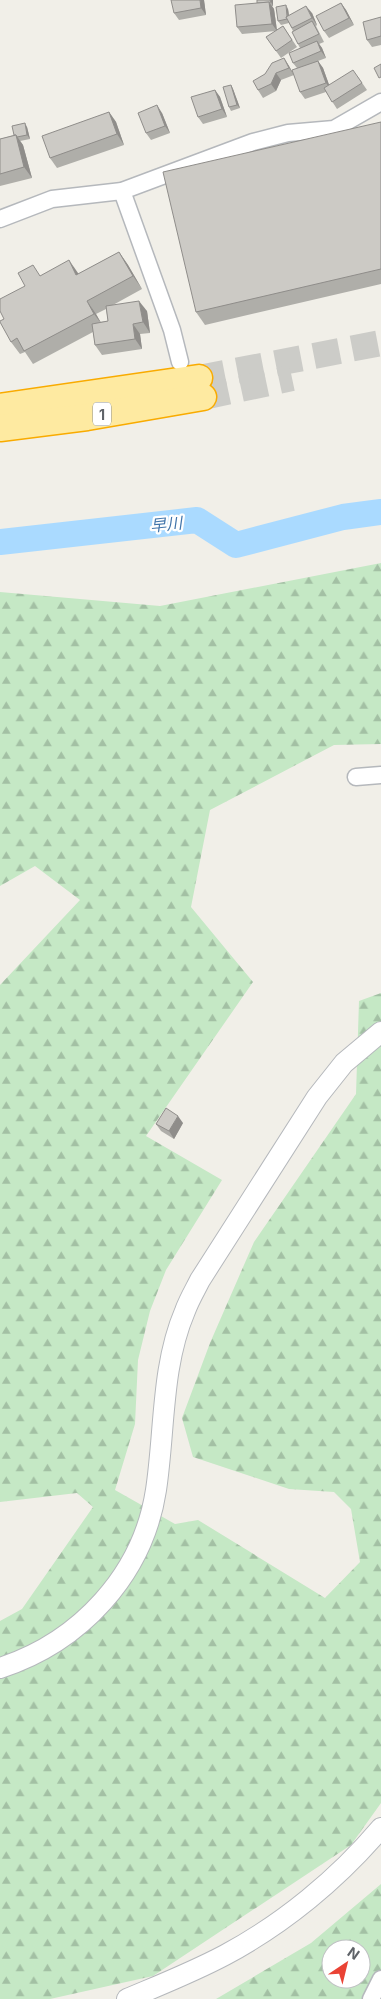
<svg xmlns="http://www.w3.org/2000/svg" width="381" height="1999" viewBox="0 0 381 1999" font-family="Inter,'Noto Sans JP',sans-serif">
	<defs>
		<pattern id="forest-firs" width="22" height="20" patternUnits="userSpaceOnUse" patternTransform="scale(1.25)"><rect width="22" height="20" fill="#c5e8c5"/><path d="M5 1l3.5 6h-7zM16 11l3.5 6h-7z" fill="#a3c0a4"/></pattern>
	</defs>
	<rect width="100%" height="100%" fill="#f1efe8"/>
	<!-- forest -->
	<g fill="url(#forest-firs)" fill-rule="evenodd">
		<path d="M381,563V744L334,745L210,810L191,907L253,982L146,1136L222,1180L166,1270L150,1311L138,1360L135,1424L115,1490L175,1524L198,1520L325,1598L360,1562L351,1509L334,1492L289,1489L193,1457L182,1418L210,1343L254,1242L356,1094L359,1001L381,993V1803L351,1845L153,1976L50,1999H0V1621L22,1609L93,1507L77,1493L0,1502V985L80,900L35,866L0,886V592L160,606Z"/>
		<path d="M381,1884V1999H216L311,1943ZM331,1949H361V1979H331Z"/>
	</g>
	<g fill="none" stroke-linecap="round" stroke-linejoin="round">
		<!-- river -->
		<path stroke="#aadaff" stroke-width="26" d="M0,542L197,520L236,545L343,517L381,512"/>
		<!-- trunk-tunnel -->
		<g stroke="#ccccc8" stroke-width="26" stroke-dasharray="26 13" stroke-linecap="butt">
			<path d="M199,378L381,343"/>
			<path d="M203,397L292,378"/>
		</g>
		<!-- minor casing -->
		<g stroke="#b5b8bc" stroke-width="19">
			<g id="minor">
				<path d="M122,191L172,330L180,362"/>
				<path d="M0,219L52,199L122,191L253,142L288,133L334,129L381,102"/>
				<path d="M356,777L381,775"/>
				<path d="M371,1999L381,1979"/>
			</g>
		</g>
		<!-- tertiary casing -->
		<g stroke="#b5b8bc" stroke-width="22">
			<g id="tertiary">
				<path d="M0,1668C80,1642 143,1575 156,1490C165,1431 161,1367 185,1311C189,1300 195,1290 200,1280L317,1097L344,1063L381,1032"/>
				<path d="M127,1999C160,1985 193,1972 225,1955C283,1924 338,1879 381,1828"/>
			</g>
		</g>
		<!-- trunk casing -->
		<g stroke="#f9ab00" stroke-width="29">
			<g id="trunk">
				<path d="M0,407L199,378"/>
				<path d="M0,428L87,417L203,397"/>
			</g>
		</g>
		<!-- minor -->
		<use href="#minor" stroke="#fff" stroke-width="16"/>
		<!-- tertiary -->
		<use href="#tertiary" stroke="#fff" stroke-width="20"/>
		<!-- trunk -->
		<use href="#trunk" stroke="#feeaa1" stroke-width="26"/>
	</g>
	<!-- wall -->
	<g fill="#afaea9" fill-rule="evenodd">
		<path d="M204,0L206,15L179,20L174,13Z"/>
		<path d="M273,0V6H272L274,9L277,30L283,26L297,47L281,58L266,37L276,31L242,34L237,27L257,3Z"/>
		<path d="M341,3L346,10L354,25L329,38L324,31Z"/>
		<path d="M288,9L289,15L312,13L317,25L316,26L324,42L319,44L322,48L326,58L318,61L323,68L329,85L358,77L367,90L337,109L326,92L305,99L300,92L297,68L293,63L300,48L298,44L293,31L289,23L281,25L278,21Z"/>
		<path d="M381,17V45L372,47L367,40Z"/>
		<path d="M284,58L289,66L294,75L281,80L276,91L263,98L258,90L265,74Z"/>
		<path d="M231,85L233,89L240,108L231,111L229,107Z"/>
		<path d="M215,90L220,97L227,117L203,124L198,117Z"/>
		<path d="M109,112L116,122L124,145L57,168L50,158Z"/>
		<path d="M162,113L170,133L151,140L146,133Z"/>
		<path d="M381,122V284L205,325L196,312Z"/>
		<path d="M27,127L30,139L20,141L23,145L32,178L0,186V139L14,135Z"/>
		<path d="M119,252L128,265L142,289L113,305L147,311L150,333L140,334L142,349L102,355L95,345L93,332L33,364L25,352L20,354L11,342L4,319L41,276L78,274ZM106,309L108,321L100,322L96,314Z"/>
		<path d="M183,1123L174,1139L161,1131L156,1124Z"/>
	</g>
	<!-- shaded-wall -->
	<g fill="#8f8d8a">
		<path d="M200,0H204L206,15L201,8Z"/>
		<path d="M270,0H273V6Z"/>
		<path d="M269,2L274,9L277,31L272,24Z"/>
		<path d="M341,3L346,10L354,25L349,18Z"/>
		<path d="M286,5L288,9L290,23L288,19Z"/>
		<path d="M306,6L312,13L317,25L312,18Z"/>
		<path d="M317,41L322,48L326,58L321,51Z"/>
		<path d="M284,58L289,66L294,75L289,68Z"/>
		<path d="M318,61L323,68L331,90L326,83Z"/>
		<path d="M276,73L281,80L276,91L271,84Z"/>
		<path d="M231,85L233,89L240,108L237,105Z"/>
		<path d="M215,90L220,97L227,117L222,109Z"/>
		<path d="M157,105L162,113L170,133L165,126Z"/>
		<path d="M109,112L116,122L124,145L117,134Z"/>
		<path d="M25,123L27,127L30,139L27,135Z"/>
		<path d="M16,135L23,145L32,178L24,167Z"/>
		<path d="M119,252L128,265L142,289L133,276Z"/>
		<path d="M69,260L78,273L86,288L76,275Z"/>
		<path d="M87,301L96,314L103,326L94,314Z"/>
		<path d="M139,301L147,311L150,333L143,322Z"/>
		<path d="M133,324L140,334L142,349L135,339Z"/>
		<path d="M178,1116L183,1123L174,1139L169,1131Z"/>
	</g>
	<!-- building -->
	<g fill="#cccac5" stroke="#8f8d8a">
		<path d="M171,0H200L201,8L174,13Z"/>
		<path d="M257,0H270L271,2L257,3Z"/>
		<path d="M269,2L272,24L237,27L235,5Z"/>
		<path d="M341,3L349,18L324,31L316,16Z"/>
		<path d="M286,5L287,16L286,17L287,19L278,21L276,7Z"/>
		<path d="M306,6L312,18L292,28L286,17Z"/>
		<path d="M381,17V36L367,40L363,22Z"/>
		<path d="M312,21L319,34L298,44L292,32Z"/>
		<path d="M283,26L292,40L276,51L266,37Z"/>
		<path d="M317,41L321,51L293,63L289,53Z"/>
		<path d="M284,58L289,68L276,73L271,84L258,90L253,81L265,74L272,63Z"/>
		<path d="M318,61L326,83L300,92L292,70Z"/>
		<path d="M381,64V77L379,78L374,68Z"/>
		<path d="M353,70L362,83L332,102L324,88Z"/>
		<path d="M231,85L237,105L229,107L223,87Z"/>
		<path d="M215,90L222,109L198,117L191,97Z"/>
		<path d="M157,105L165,126L146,133L138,113Z"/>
		<path d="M109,112L117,134L50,158L42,136Z"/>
		<path d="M381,122V269L196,312L163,172Z"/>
		<path d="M25,123L27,135L17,137L16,135H14L12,126Z"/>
		<path d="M16,135L24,167L0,174V139Z"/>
		<path d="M119,252L133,276L87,301L94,314L24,351L17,338L11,342L0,322V321L4,319L0,311V299L25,286L18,273L33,265L40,276L69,260L76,275Z"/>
		<path d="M139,301L143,322L133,324L135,339L95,345L92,324L108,321L106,306Z"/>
		<path d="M166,1108L178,1116L169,1131L156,1124Z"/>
	</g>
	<g text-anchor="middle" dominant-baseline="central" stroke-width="4.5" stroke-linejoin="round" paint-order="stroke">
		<!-- shield labels -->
		<rect fill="#fff" stroke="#8f9295" stroke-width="1" x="93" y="402.5" width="18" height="23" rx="4"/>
		<g font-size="14" font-weight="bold" fill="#5f6368">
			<text x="102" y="414">1</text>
		</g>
		<!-- water labels -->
		<g font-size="16" font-style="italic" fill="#4174aa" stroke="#fff">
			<text transform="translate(166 524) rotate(-6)">早川</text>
		</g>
	</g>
	<!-- north arrow -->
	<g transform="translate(346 1964) rotate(35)"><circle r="24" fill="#ffffff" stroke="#bfc1c3"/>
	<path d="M0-4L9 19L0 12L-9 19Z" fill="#ea4335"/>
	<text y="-8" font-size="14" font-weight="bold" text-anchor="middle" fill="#5f6368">N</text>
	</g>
</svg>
